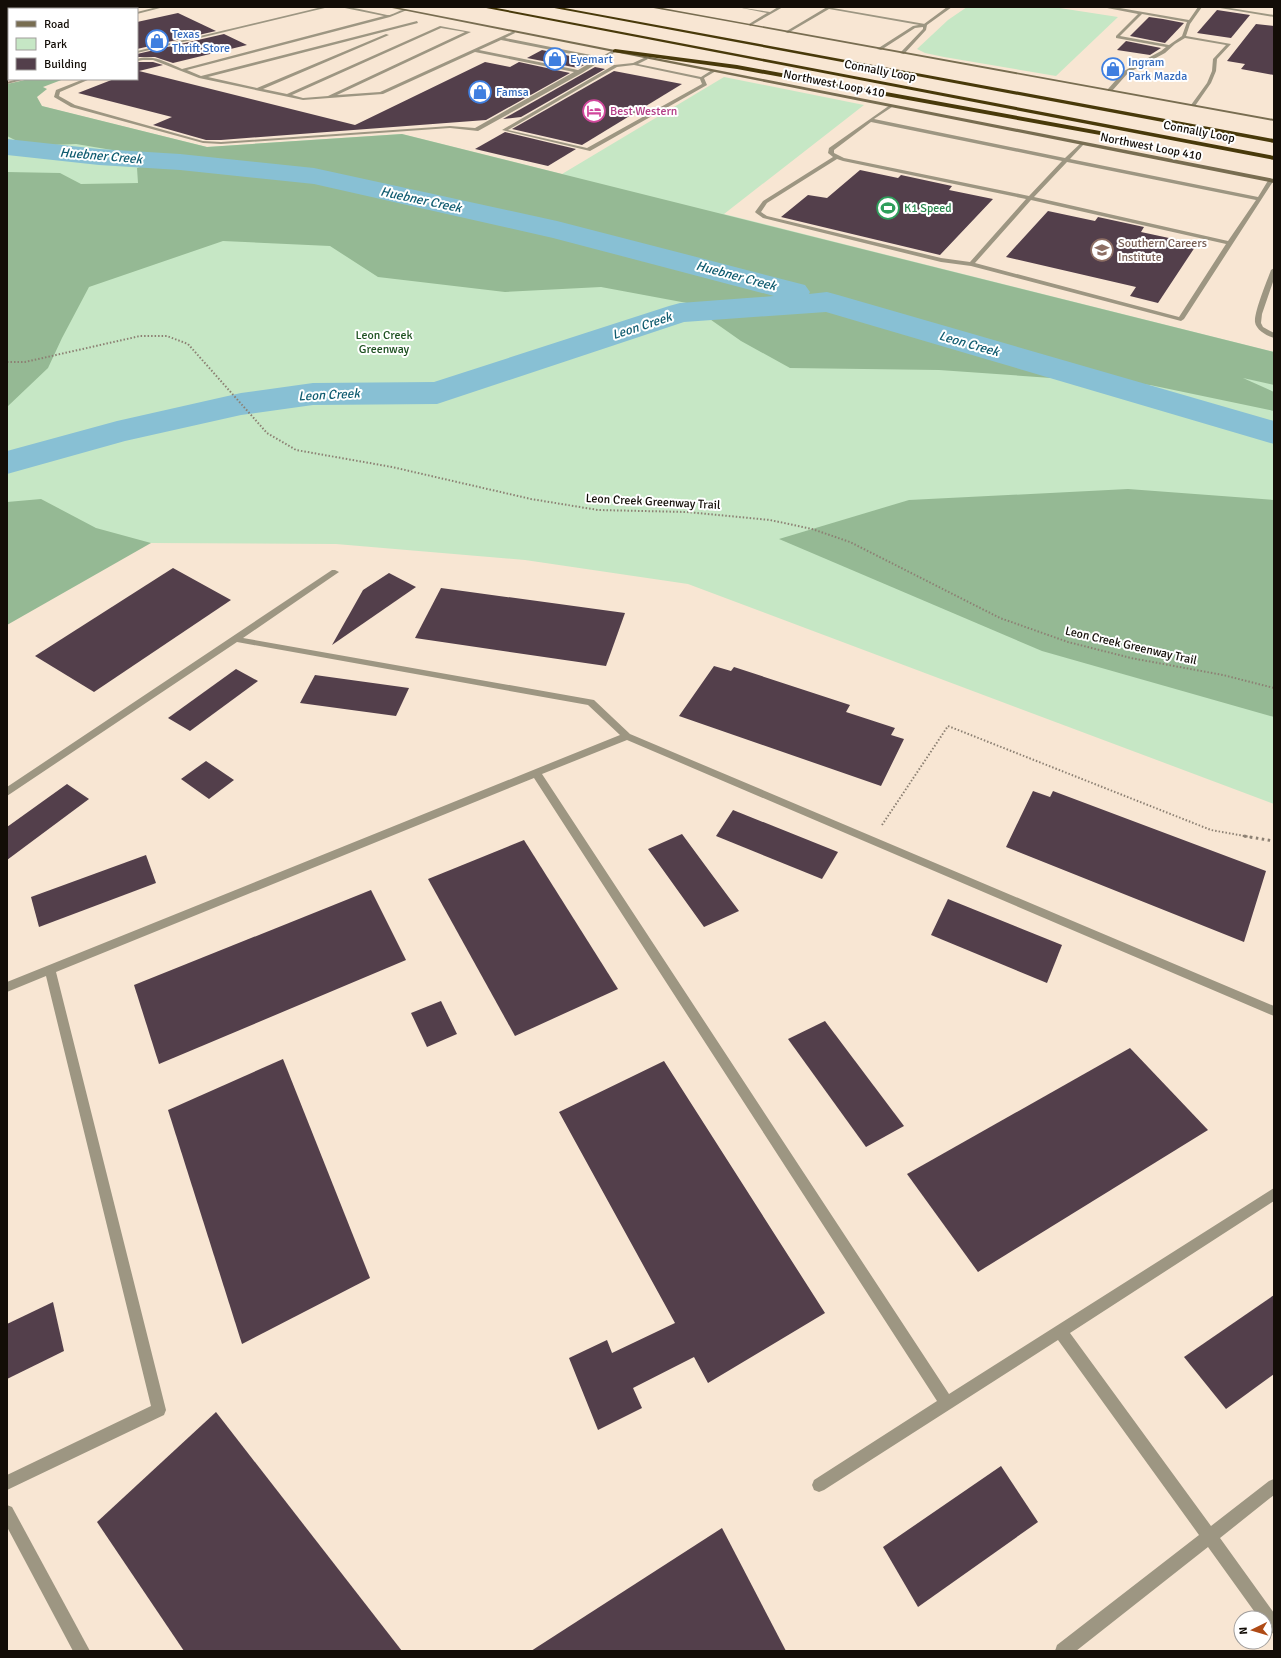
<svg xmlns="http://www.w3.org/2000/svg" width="1281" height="1658" viewBox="0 0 1281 1658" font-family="Signika,sans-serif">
	<rect width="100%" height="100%" fill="#f8e6d3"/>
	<!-- green -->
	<g fill="#c6e7c5">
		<path d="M967,7H1053L1118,17L1056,76L944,57L925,53L917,49L948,20Z"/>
		<path d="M724,77L864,105L724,214L1274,352V804L688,584L525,560L336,544L151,543L7,555V101L17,100L207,147L402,134L562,174Z"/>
	</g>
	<!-- forest -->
	<g fill="#95b994">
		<path d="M29,79H64L43,87L47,89L37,97L42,106L207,147L402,134L1274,352V385L1243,378L1274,392V411L1150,385L939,370L790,368L741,341L687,303L601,287L505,292L378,277L330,246L223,241L89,287L62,338L48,368L7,407V172L60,173L81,184L138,183L137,168L176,156L112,150L76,144L27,146L7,136V84Z"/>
		<path d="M1128,489L1274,500V717L1042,651L779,539L909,500Z"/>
		<path d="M41,499L96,528L151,543L7,625V502Z"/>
	</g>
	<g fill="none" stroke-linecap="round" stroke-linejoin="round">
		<!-- river -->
		<path fill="#88c0d4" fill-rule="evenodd" d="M7,139L99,149L180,154L314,168L557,221L805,285L810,292L809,294L827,292L838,295L1274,421V444L826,312L684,322L437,404L313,405L241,415L125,441L7,474V451L117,421L241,393L313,383L434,382L669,306L680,303L774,296L553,238L314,184L180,170L99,165L7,155Z"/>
	</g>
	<!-- building -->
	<g fill="#533f4b">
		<path d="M1217,10L1250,15L1231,38L1197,33Z"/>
		<path d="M178,13L216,31L137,49V22Z"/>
		<path d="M1149,17L1163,19L1184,23L1165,43L1130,36Z"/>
		<path d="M1256,24L1274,26V75L1241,69L1245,64L1227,61Z"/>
		<path d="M224,34L247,45L173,63L155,57H137V54Z"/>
		<path d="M1126,41L1161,48L1150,55L1117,50Z"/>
		<path d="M542,50L584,59L576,63L584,65L578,68L527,58Z"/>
		<path d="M137,62H153L163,65L139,71L355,125L485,62L510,67L519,62L570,73L486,120L221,140H206L153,125L172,117L78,93L114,79H137Z"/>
		<path d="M595,67L605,69L521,117L503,119Z"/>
		<path d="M614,71L682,84L582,145L512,129Z"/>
		<path d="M505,132L576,149L548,166L475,149Z"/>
		<path d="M860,170L898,178L901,175L952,186L949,190L993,199L940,255L781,217L808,195L827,198Z"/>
		<path d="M1048,211L1095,221L1098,217L1144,227L1141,232L1197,244L1158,303L1130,296L1136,287L1006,257Z"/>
		<path d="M173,568L231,600L94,692L35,656Z"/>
		<path d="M389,573L416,587L332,645L363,590Z"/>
		<path d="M441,588L625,613L606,666L415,638Z"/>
		<path d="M714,666L731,671L734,667L850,705L846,712L895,728L891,735L904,739L881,786L679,716Z"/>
		<path d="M236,669L258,681L190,731L168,718Z"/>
		<path d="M315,675L409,688L396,716L300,703Z"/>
		<path d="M206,761L234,780L209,799L181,779Z"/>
		<path d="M67,784L89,799L7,860V827Z"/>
		<path d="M1033,791L1050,797L1053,791L1266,871L1244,942L1006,847Z"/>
		<path d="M733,810L838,852L822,879L716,836Z"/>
		<path d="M682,834L710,872L739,911L704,927L648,849Z"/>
		<path d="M524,840L618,989L515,1036L428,879Z"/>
		<path d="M146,855L156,883L39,927L31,897Z"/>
		<path d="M371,890L406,960L159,1064L134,985Z"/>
		<path d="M948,899L1062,945L1047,983L931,935Z"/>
		<path d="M441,1001L457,1034L427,1047L411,1013Z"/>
		<path d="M825,1021L904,1126L866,1147L788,1039Z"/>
		<path d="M1130,1048L1208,1130L978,1272L907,1174Z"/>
		<path d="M283,1059L370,1278L242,1344L168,1110Z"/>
		<path d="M664,1061L825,1313L708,1383L694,1357L633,1388L642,1408L598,1430L569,1358L607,1340L612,1353L675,1323L559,1112Z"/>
		<path d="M1274,1295V1374L1226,1409L1184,1357Z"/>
		<path d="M53,1302L64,1351L7,1379V1324Z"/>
		<path d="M216,1412L402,1651H184L97,1522Z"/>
		<path d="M1001,1466L1038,1522L918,1607L883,1547Z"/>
		<path d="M722,1528L786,1651H531Z"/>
	</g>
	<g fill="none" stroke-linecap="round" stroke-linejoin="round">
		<!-- path-far1 -->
		<g stroke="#8c8073" stroke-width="2" stroke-dasharray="1.5 2" stroke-linecap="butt">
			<path d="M7,362H25L140,336H167L188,344L267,433L296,450L392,467L531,499L598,510L687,512L770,520L812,529L850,542L1000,618L1068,642L1131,658L1223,675L1274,688"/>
			<path d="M882,825L948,726L1211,830L1250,837"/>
		</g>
		<!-- path -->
		<path stroke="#8c8073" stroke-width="3" stroke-dasharray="2.5 3.5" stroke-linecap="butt" d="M1244,836L1274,841"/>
		<!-- service -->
		<g fill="#9d9682" fill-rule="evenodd">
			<path d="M157,7H164L137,14V12Z"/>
			<path d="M322,7H329L137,53V51Z"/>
			<path d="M340,7C356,7 372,12 387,15C392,16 401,8 407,10L390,17L187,70L201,76L417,21L418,23L208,77L257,88L386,34L389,35L263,89L287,94L440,26L471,32L337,95L380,92L514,31L515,33L505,38L601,57L613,50L617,51L582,73L478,131L450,128L221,144L203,143L71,107L54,97L56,90L84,79H90L60,92L59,96L75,105L203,141L221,142L450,126L475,128L574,72L475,52L383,94L303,100L199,78L153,60H143L137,61V59C153,54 168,63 182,69L384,16ZM441,28L465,32L328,96L303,98L292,95ZM501,40L597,59L578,70L479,50Z"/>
			<path d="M737,7L770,12L778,7H783L750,26L749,24L767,13Z"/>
			<path d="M827,7L925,24L927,25L925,26L829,9L788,33L785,32Z"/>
			<path d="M1102,7H1121L1120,8L1189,20L1198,7H1202L1190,24L1186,36L1231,44L1217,59L1216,71L1211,83L1195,106L1191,105L1207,83L1212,71L1213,59L1226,45L1185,38L1175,44L1165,53L1128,73L1112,91H1108V89L1124,71L1161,51L1166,47L1116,38V36L1138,14ZM1142,14L1187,22L1182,36L1169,45L1120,36Z"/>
			<path d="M1214,7H1224L1274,15V17Z"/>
			<path d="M1270,7H1274V8H1271Z"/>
			<rect x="7" y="45" width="2" height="2"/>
			<path d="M646,57L648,59L638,64L701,77L712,70L716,71L704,78L707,85L590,151L502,130L614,65L633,63ZM634,65L700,79L702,84L587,148L508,130L617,67Z"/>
			<path d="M18,79H26L7,84V82Z"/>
			<path d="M890,105L892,107L874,119L1065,158L1082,142L1084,143V144L1070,159L1258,197L1269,179L1274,180L1184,319L1181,321L971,266L941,262L763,218L756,213L755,212L763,201L833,157L828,153L829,148ZM871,122L1062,161L1029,196L844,158L834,153V150ZM837,159L843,161L1026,199L970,262L941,258L767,216L761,212L767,203ZM1067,162L1256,200L1228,241L1034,197ZM1031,200L1226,244L1179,317L975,263Z"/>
			<path d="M1274,268V279L1262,314L1261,323L1263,327L1274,333V338C1267,336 1256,330 1255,322C1254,312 1267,281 1271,270Z"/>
			<path d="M332,570H335L339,572L243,638L594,700L630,734L1274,1006V1016L627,740L542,774L949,1394L1274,1188V1201L1070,1333L1211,1526L1269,1481L1274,1479V1495L1220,1538L1274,1613V1634C1266,1630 1265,1627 1265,1618H1259L1208,1547L1076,1651H1055L1057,1645L1199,1535L1058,1340L824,1490L819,1492L814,1490L812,1485L814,1480L937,1401L534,778L56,972L166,1410L164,1415L7,1490V1475L151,1406L46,976L7,992V982L620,735L588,705L237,642L7,796V787Z"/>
			<path d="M7,1505L12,1507L90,1651H73L7,1527Z"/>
		</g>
		<!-- minor -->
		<path fill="#9d9682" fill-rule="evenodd" d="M947,7H952L927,25L926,30L904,54L900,53L923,29V27L915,28L881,50L877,49L913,26L924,24Z"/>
		<!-- secondary -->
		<g fill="#786d51" fill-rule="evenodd">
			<path d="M387,7H395L1274,179V183Z"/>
			<path d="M648,7H657L1274,119V121Z"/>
		</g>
		<!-- motorway -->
		<g fill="#48390a" fill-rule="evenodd">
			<path d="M481,7H491L1274,156V160Z"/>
			<path d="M549,7H559L1274,139V143Z"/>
			<path d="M615,49L737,65L1100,131L1103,133L1100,135L737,69L613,52V50Z"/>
		</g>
	</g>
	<!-- icons -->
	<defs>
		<g id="shop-ring" transform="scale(1.15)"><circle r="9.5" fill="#fff" stroke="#3f7fe0" stroke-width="1.5"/><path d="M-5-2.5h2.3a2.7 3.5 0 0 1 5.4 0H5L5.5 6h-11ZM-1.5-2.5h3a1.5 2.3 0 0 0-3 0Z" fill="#3f7fe0"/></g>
		<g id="hotel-ring" transform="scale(1.15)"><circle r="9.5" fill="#fff" stroke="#d1479c" stroke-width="1.5"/><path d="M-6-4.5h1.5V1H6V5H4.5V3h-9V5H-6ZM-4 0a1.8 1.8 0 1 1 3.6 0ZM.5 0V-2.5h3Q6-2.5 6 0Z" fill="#d1479c"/></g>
		<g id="stadium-ring" transform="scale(1.15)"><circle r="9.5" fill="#fff" stroke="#2e9e5b" stroke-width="1.5"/><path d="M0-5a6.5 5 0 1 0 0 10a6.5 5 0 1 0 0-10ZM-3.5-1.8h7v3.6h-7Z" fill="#2e9e5b"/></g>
		<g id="university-ring" transform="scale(1.15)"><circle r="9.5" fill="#fff" stroke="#8d6e63" stroke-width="1.5"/><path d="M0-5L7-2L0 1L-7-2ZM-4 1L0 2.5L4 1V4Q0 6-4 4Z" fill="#8d6e63"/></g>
	</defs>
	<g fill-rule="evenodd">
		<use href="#shop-ring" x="157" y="41"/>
		<use href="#shop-ring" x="555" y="59"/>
		<use href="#shop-ring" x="1113" y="69"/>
		<use href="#shop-ring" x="480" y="92"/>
		<use href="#hotel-ring" x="594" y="111"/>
		<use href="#stadium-ring" x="888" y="208"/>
		<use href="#university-ring" x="1102" y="250"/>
	</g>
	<g text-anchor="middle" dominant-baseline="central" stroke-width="4" stroke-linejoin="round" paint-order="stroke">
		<!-- far-shop labels -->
		<g font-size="12" fill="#366cbe" stroke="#fff" text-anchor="start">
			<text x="172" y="34">Texas<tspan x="172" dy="14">Thrift Store</tspan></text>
			<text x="570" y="59">Eyemart</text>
			<text x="1128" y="62">Ingram<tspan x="1128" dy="14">Park Mazda</tspan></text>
			<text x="496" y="92">Famsa</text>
		</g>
		<!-- far-street labels -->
		<g font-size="12" fill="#130d07" stroke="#fff">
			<text transform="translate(880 71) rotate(11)">Connally Loop</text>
			<text transform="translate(834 84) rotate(11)">Northwest Loop 410</text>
			<text transform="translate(1199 132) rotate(11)">Connally Loop</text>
			<text transform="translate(1151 147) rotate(11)">Northwest Loop 410</text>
			<text transform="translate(653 502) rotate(3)">Leon Creek Greenway Trail</text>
			<text transform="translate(1131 646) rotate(13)">Leon Creek Greenway Trail</text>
		</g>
		<!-- far-hotel labels -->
		<g font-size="12" fill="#b23c85" stroke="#fff" text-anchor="start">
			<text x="610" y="111">Best Western</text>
		</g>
		<!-- far-leisure labels -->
		<g font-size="12" fill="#27864d" stroke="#fff" text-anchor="start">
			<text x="904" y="208">K1 Speed</text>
		</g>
		<!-- far-education labels -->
		<g font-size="12" fill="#785e54" stroke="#fff" text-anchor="start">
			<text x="1118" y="243">Southern Careers<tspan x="1118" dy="14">Institute</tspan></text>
		</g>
		<!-- far-park labels -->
		<g font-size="12" fill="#1d5020" stroke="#fff">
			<text x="384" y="335">Leon Creek<tspan x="384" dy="14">Greenway</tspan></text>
		</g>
		<!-- far-water labels -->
		<g font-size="13" font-style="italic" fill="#105c70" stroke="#fff">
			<text transform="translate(101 156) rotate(5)">Huebner Creek</text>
			<text transform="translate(421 200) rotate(12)">Huebner Creek</text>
			<text transform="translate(736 276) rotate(15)">Huebner Creek</text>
			<text transform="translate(642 326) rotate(-18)">Leon Creek</text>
			<text transform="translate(969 344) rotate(16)">Leon Creek</text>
			<text transform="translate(329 395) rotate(-3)">Leon Creek</text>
		</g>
	</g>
	<!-- border -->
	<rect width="1281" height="1658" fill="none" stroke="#130d07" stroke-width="16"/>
	<!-- legend -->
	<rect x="8" y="8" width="130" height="72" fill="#ffffff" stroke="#a19e9c"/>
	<rect x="16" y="21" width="20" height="6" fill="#786d51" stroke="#a19e9c"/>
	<text x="44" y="28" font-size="12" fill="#130d07">Road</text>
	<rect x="16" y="38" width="20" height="12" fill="#c6e7c5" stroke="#a19e9c"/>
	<text x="44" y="48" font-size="12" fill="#130d07">Park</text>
	<rect x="16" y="58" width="20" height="12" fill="#533f4b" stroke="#a19e9c"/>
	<text x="44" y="68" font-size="12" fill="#130d07">Building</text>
	<!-- north arrow -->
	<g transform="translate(1253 1630) rotate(265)"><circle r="19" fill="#ffffff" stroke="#a19e9c"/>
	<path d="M0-3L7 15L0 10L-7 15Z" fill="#af4b16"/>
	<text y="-6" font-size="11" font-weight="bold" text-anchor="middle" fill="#130d07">N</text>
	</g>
</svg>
